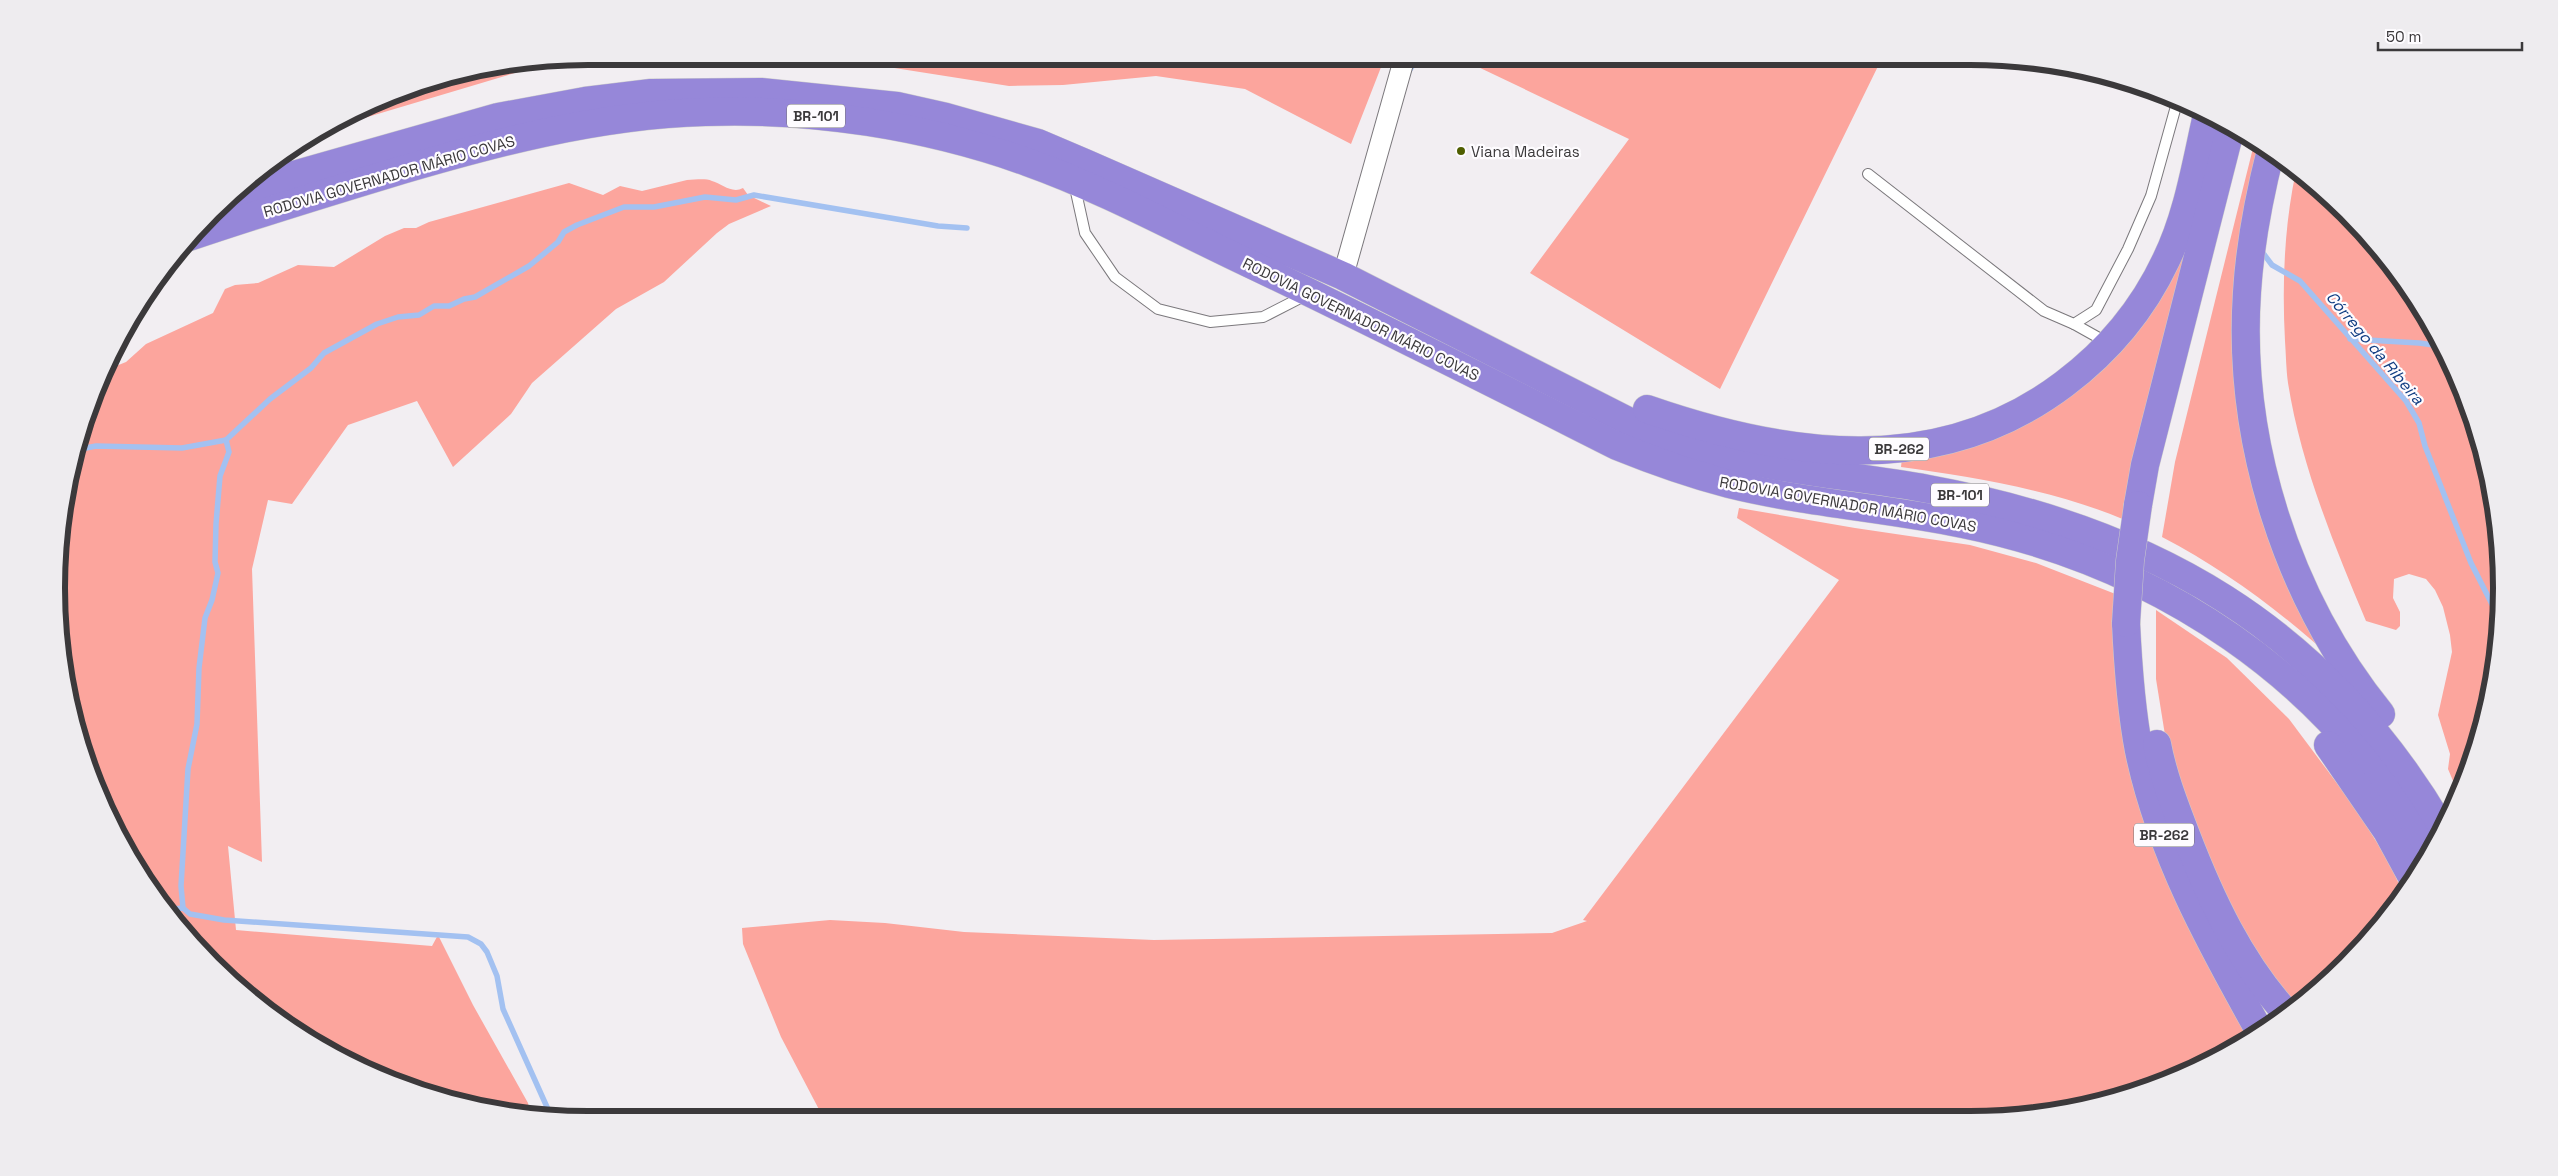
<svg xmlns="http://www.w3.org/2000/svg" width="2558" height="1176" viewBox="0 0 2558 1176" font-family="'Space Grotesk',sans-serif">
	<rect width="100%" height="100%" fill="#f2eef2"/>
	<!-- green -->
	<g fill="#fca59d">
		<path d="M588,56H629L545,64L314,133L417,85L485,66Z"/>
		<path d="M818,56H1391L1385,57L1351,144L1245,89L1156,76L1063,85L1009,86Z"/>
		<path d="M1455,56H1883L1720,389L1530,273L1629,139Z"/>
		<path d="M2255,140L2263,144L2240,365L2333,659C2280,611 2225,570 2162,537L2175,462Z"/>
		<path d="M2296,171L2346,212L2412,292L2461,384L2491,484L2502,588L2492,691L2459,795L2448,769L2450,754L2438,715L2452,652L2450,635L2443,607L2435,590L2426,579L2409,574L2394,579L2393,598L2400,612V626L2396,630L2366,621C2334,545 2301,465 2288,383C2286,369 2286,355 2285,341C2282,285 2284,227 2296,171Z"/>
		<path d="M687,180C695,180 705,178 712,181C722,184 732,194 743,188L748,195L771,206L729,224L717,233L664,282L616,309L532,383L511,414L453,467L417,401L348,425L292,504L268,500L252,569L262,862L228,846L236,930L432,946L438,935L473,1005L528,1103L530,1114L484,1109L385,1079L322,1048L238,988L166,912L127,854L85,759L66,691L56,588L66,485L85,417L106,370L126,362L146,344L213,313L225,289L235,285L258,283L298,265L334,267L385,236L404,228H416L429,222L569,183L603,195L620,186L642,191Z"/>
		<path d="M2192,225L2125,520C2057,491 1975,477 1901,467L1902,458L2037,414Z"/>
		<path d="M1739,508L1855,528L1970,545L2036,563L2118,595V659L2251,1035L2174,1079L2040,1115L824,1119L781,1037L743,944L742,928L830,920L885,923L964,932L1154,940L1552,933L1587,921L1583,920L1839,580L1737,518Z"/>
		<path d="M2156,610L2227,658L2289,719L2354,806L2388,860L2403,893L2392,911L2299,1005L2285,992L2268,972L2210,872L2165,735L2156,679Z"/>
	</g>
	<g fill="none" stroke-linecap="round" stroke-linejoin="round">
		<!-- stream -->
		<g stroke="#a3c1f1" stroke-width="5.5">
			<path d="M1407,74L1419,56"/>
			<path d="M2263,253L2272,265L2300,281L2406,401L2419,423L2425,446L2471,563L2499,618"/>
			<path d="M2350,339L2419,343L2441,346"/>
			<path d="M226,440L229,452L220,476L216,524L215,562L218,573L212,600L205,618L199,668L197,724L188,769L181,886L183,908L190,914L224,920L468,937L481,944L487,952L497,976L503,1009L551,1116"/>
			<path d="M76,450L96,446L182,448L226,440L270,399L311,368L324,353L377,324L398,317L419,315L434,306H449L464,299L475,297L529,266L558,242L564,232L577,225L624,207H654L705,197L736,200L754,195L938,226L967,228"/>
			<path d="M165,910L183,908"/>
		</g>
		<!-- lane casing -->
		<g stroke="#7b787c" stroke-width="12">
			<g id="lane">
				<path d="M1868,174L2044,311L2074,324L2096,310L2128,249L2151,196L2178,99"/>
				<path d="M1074,183L1085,233L1115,277L1158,309L1210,322L1263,317L1306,295"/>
				<path d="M2074,324L2108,343"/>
			</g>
		</g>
		<!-- street casing -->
		<g stroke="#7b787c" stroke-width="22">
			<path id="street" d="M1343,276L1405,56"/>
		</g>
		<!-- highway casing -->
		<g stroke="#ccc" stroke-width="29">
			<g id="highway">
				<path d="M2271,150C2259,197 2250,244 2247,292C2237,441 2287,598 2381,714"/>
				<path d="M229,197L269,182L498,117L585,101L651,93L761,92L897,106L946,117L1038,143L1085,163L1343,276L1628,421C1664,435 1699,449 1736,458C1799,473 1864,477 1928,489C2152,530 2323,627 2441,827"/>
				<path d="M189,237C254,215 319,195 385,175C489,144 596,115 705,112C811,108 927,126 1027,162C1103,189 1176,229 1248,263C1372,322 1494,384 1617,446C1654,461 1691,474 1729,484C1806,503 1885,508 1963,524C2155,563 2333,677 2425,854"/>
				<path d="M1647,409C1788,458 1938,479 2064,384C2108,351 2143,309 2166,260C2188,215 2196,163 2207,115"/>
				<path d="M2138,505L2145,465L2231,127"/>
				<path d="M2126,623C2128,666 2131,709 2139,751C2160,852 2209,941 2259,1030"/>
				<path d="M2157,744C2163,776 2175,806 2186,835C2211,900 2240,962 2287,1014"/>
				<path d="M2328,745L2387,831L2412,877"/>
			</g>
		</g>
		<!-- lane -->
		<use href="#lane" stroke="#fff" stroke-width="10"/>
		<!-- street -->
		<use href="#street" stroke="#fff" stroke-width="20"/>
		<!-- highway -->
		<use href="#highway" stroke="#9687d9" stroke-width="28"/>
		<!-- highway-bridge casing -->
		<g stroke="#ccc" stroke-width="29" stroke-linecap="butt">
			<path id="highway-bridge" d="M2126,623L2130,561L2138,505"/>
		</g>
		<!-- highway-bridge -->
		<use href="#highway-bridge" stroke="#9687d9" stroke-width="28"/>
	</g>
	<!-- markers -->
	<circle fill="#4f5e00" stroke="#fefcff" stroke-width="2" cx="1461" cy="151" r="5"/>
	<g text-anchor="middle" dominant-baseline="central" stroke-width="4.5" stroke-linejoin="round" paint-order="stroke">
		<!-- shield labels -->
		<g fill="#fefcff" stroke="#767476" stroke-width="1">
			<rect x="787" y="104.5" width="58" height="23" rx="4"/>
			<rect x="1869" y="437.5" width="60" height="23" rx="4"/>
			<rect x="1931" y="483.5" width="58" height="23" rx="4"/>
			<rect x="2134" y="823.5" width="60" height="23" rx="4"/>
		</g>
		<g font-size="14" font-weight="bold" fill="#3b393b">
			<text x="816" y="116">BR-101</text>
			<text x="1899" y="449">BR-262</text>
			<text x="1960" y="495">BR-101</text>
			<text x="2164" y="835">BR-262</text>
		</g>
		<!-- poi labels -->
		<g font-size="15" fill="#3b393b" stroke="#fefcff" text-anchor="start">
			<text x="1471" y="151">Viana Madeiras</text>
		</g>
		<!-- street labels -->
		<g font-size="15" fill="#3b393b" stroke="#fefcff">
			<text transform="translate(389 176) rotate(-16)">RODOVIA GOVERNADOR MÁRIO COVAS</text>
			<text transform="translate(1361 319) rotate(26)">RODOVIA GOVERNADOR MÁRIO COVAS</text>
			<text transform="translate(1848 504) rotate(10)">RODOVIA GOVERNADOR MÁRIO COVAS</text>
		</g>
		<!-- water labels -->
		<g font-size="16" font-style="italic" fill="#113d82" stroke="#fefcff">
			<text transform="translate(2375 348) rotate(50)">Córrego da Ribeira</text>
		</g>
	</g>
	<!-- crop -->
	<path d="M0 0H2558V1176H0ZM588 65H1970A523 523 0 0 1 2493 588V588A523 523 0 0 1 1970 1111H588A523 523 0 0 1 65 588V588A523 523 0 0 1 588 65Z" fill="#eeecef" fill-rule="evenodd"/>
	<path fill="none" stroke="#3b393b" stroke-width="6" d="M588 65H1970A523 523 0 0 1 2493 588V588A523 523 0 0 1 1970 1111H588A523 523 0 0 1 65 588V588A523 523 0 0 1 588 65Z"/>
	<!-- scale -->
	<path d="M2378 42v8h144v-8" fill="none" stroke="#3b393b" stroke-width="2.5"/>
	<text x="2386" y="42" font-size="15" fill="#3b393b" stroke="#fefcff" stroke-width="4" paint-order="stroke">50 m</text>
</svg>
